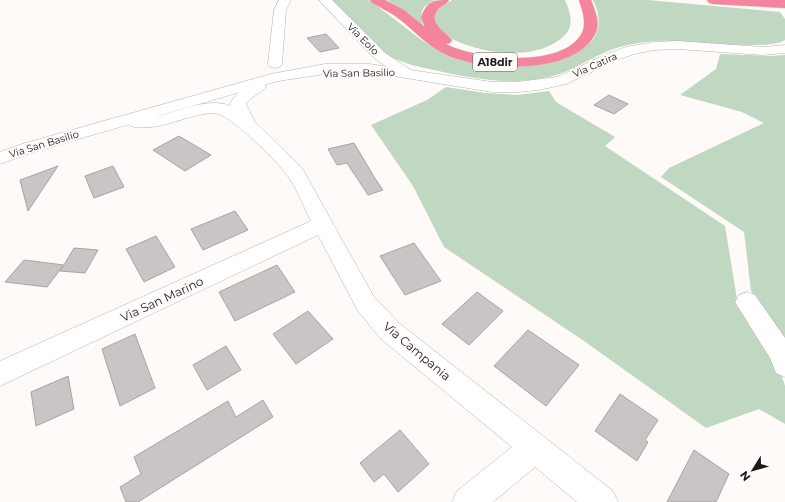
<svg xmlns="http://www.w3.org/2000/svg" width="785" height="502" viewBox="0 0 785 502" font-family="Montserrat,sans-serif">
	<rect width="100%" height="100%" fill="#fefaf8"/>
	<!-- green -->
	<g fill="#c0d7c1">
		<path d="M331,0C341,0 359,0 368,0C374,2 380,9 385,12C400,23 414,35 429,45C471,73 544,75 586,46C602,35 601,15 593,0H648L780,12L785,19V40C768,52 680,39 653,41C638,43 622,45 608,51C593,57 578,67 562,73C522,88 474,79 434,70C420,67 406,64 393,58C374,48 347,16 331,0Z"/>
		<path d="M387,0H435C420,7 420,13 423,27L405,11Z"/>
		<path d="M452,0H565C574,21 574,33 551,45C535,53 516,54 498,52C472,50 401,27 452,0Z"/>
		<path d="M720,54L771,56L785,55V344L751,291L744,232L661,177L669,168L764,123L742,112L680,95L716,69Z"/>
		<path d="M446,87L485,93L517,95L549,91L556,102L615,137L605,146L725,226L737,299L774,350L785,386V424L759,409L706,428L584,341L444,247L413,186L371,125L427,100Z"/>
	</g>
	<!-- building -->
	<g fill="#c9c5c4" stroke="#a8a4a3">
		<path d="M326,34L339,48L320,52L307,38Z"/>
		<path d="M609,95L628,104L614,114L594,105Z"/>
		<path d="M179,136L211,155L185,171L153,150Z"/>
		<path d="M354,143L376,180L383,190L368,195L347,163L337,165L328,149Z"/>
		<path d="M58,166L28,211L20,180Z"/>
		<path d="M113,166L124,187L94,198L85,176Z"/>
		<path d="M235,211L248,230L203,250L191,229Z"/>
		<path d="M156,236L175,267L144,282L126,249Z"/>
		<path d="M414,243L441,281L405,295L380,256Z"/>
		<path d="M74,248L98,250L85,273L60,271L63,266L47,287L5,282L24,260L64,265Z"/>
		<path d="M277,265L295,292L235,321L219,292Z"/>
		<path d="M477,292L503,311L469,345L442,324Z"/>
		<path d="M308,311L333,339L296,364L273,334Z"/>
		<path d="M528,330L579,365L546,406L494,366Z"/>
		<path d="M135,334L155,388L120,406L102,349Z"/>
		<path d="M226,346L241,370L207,390L193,365Z"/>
		<path d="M68,376L74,409L36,426L31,392Z"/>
		<path d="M620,394L658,420L645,440L648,442L637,461L595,431Z"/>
		<path d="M263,400L273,417L138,502H126L120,487L141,474L134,457L228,401L236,417Z"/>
		<path d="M400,430L429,464L398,492L384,474L374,482L360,463Z"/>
		<path d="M694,450L729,474L716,502H667Z"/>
	</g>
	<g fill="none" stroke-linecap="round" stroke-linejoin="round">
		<!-- minor casing -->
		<g stroke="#b6b3b1" stroke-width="1">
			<g id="minor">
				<path d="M279,0H291L286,10L282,64L280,67L275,68L270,67L268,64L274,10Z"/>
				<path d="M319,0H332L385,53L411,70L414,73L411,76L406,78L401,76L375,59Z"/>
				<path d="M258,82L264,84L266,87C261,94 250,96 246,104L255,122L302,168L374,297L399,323L613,491L618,502H577L535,467L493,502H452L457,491L512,447L381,339L358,311L318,235L0,386V361L311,221C303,206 297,188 287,175C277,161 229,113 214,113C185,114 159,133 130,126L127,122L130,118C139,116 149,117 158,116C180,111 208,97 231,106L230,104C235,93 246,85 258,82Z"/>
				<path d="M747,292L755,295L785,338V377L776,373L770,358L735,302L739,295Z"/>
			</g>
		</g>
		<!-- tertiary casing -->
		<g stroke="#b6b3b1" stroke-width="1">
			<path id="tertiary" d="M677,41L763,47L785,45V53L763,55L677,49L654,50L634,54L617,60L566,84L539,90L517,92H492L369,72L325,74L278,81L34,152L0,164V152L22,144L271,74L325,64H369L492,82H517L557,77L607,54L626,47L654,42Z"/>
		</g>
		<!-- motorway casing -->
		<g stroke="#d6d6d6" stroke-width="1">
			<g id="motorway">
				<path d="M370,0H385L404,10L425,27L421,18C427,1 433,0 449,0C446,5 440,6 437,11C428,23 446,32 452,40L450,43L446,44C476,60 563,69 582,33C587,22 582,10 579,0H591C595,10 600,22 596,32C577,76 485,71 449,56C429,48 415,31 398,18C390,12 381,8 372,3Z"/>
				<path d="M707,0H785V8L713,4L709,3Z"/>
			</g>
		</g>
		<!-- minor -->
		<use href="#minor" fill="#fff" fill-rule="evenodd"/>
		<!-- tertiary -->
		<use href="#tertiary" fill="#fff" fill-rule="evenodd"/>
		<!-- motorway -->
		<use href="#motorway" fill="#f5859c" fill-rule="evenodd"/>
	</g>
	<g text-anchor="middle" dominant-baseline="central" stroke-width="4" stroke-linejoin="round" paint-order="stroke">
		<!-- far-street labels -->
		<g font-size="10" fill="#1b1a1a" stroke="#fefaf8">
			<text transform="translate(363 39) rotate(45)">Via Eolo</text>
			<text transform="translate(595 65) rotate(-24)">Via Catira</text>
			<text transform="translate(359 73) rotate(-1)">Via San Basilio</text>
			<text transform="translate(44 144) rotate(-17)">Via San Basilio</text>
		</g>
		<!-- shield labels -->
		<rect fill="#fefaf8" stroke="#5f5d5d" stroke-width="1" x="473" y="53" width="44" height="18" rx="3"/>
		<g font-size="11" font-weight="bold" fill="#1b1a1a">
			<text x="495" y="62">A18dir</text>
		</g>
		<!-- street labels -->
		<g font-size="12" fill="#1b1a1a" stroke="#fefaf8">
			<text transform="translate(162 299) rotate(-25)">Via San Marino</text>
			<text transform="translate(417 351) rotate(40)">Via Campania</text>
		</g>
	</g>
	<!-- north arrow -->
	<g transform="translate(753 470) rotate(233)" stroke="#fefaf8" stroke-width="3" paint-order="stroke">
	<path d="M0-3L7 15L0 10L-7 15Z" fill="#1b1a1a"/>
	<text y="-6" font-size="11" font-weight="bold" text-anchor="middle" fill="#1b1a1a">N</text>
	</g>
</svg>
